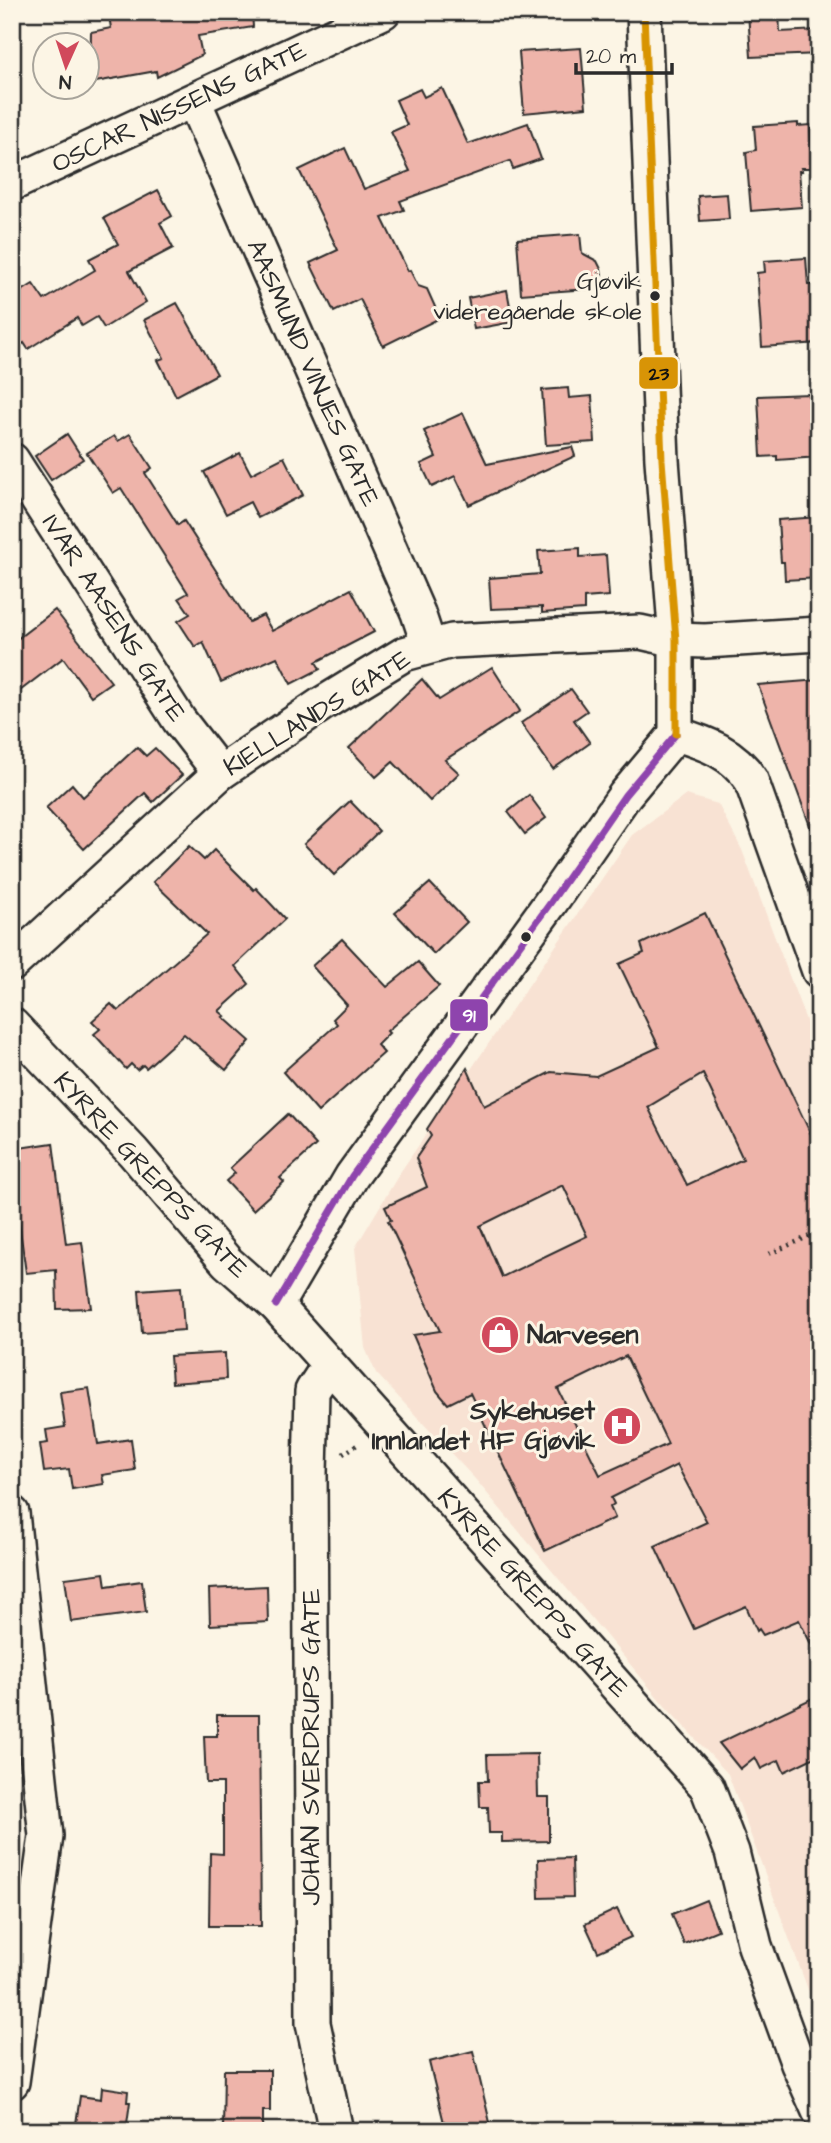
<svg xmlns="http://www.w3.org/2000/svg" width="831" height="2143" viewBox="0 0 831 2143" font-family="'Architects Daughter',sans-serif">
	<rect width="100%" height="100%" fill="#fcf5e5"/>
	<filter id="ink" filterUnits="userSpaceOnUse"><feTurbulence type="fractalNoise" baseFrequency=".0143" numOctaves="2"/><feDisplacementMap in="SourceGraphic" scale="14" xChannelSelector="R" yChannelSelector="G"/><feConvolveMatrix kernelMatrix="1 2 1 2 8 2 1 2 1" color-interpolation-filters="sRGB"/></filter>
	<g filter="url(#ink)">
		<!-- built -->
		<path fill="#f8e2d3" d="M686,795L718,804L742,850L819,1055V2019L728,1774L665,1706L476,1480L376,1373L365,1348L355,1248L401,1171L632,835Z"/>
		<!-- building -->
		<g fill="#eeb4aa" stroke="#2b2b2b" stroke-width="2" fill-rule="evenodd">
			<path d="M127,12H252L253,27L198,36L202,55L157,77L156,71L90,83L91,32L111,28L109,16Z"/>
			<path d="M748,12H779L780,32L819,30V54L751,57Z"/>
			<path d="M581,48L586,107L524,113L519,52Z"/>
			<path d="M442,88L468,144L528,123L541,159L513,169L510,161L400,201L404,210L382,218L408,271L410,270L418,286L427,289L440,318L383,346L360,299L334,312L310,263L338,250L299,170L345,148L364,189L410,171L391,132L407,125L396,100L420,89L424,97Z"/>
			<path d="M798,123V126L810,125L813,168H801L802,171H799L802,207L751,211L746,152L756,150L754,126Z"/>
			<path d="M158,190L172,216L160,223L173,248L129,271L146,302L104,328L97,317L82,326L77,318L28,349L24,343L12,351V297L33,284L44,300L95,270L89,259L118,244L104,218Z"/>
			<path d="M727,194L729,219L700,221L698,196Z"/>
			<path d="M580,234L582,253L597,261L601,269L602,275L598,284L588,289L521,294L517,239Z"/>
			<path d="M806,258L808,285H817L819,343L762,347L757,273L765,272L764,261Z"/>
			<path d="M507,290L513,322L474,329L468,298Z"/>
			<path d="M177,303L217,374L176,396L158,360L164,358L144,320Z"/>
			<path d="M568,388L569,398L592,396L595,442L546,445L542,390Z"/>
			<path d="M809,394L811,409L818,408L819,457L777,460V456L761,457L758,396Z"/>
			<path d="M463,413L487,464L572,447L575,456L469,505L455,476L432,487L421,464L436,457L424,431Z"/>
			<path d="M67,434L83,459L51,480L35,456Z"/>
			<path d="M130,434L152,468L145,473L178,525L184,521L249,622L263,615L272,631L351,589L374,632L316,662L320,669L291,684L277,657L221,682L203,642L195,647L178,621L190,614L179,598L188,593L121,488L113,493L87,453L114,436L118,441Z"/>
			<path d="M240,453L251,474L284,457L303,495L258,518L250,502L226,514L204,472Z"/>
			<path d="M819,517V578L785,580L784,562H781L778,520Z"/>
			<path d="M580,548V557L606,555L609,596L584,598V610L542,613V607L491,609L489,578L540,574L538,551Z"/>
			<path d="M55,610L111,682L91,696L63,658L12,697V643Z"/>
			<path d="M492,667L520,711L445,760L459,773L430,801L393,762L376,777L349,748L422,679L439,700Z"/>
			<path d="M819,680V841L816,842L758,685Z"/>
			<path d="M571,689L587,711L574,720L590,743L553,769L521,723Z"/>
			<path d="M137,747L146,756L155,748L182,775L153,802L145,793L84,849L46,808L72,784L83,797Z"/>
			<path d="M529,795L546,818L525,834L508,812Z"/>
			<path d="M350,801L379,831L334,875L304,844Z"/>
			<path d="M189,846L204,860L214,850L254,890L256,888L285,919L235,966L249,984L219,1011L225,1016L223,1017L250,1041L226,1070L184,1034L146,1068L143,1065L137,1070L131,1064L126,1069L94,1034L100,1029L92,1021L111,1004L118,1011L207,934L153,882Z"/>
			<path d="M430,883L467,922L434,954L395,913Z"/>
			<path d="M705,913L819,1151V1660L799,1620L763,1635L759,1629L757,1631L746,1606L694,1629L655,1546L707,1522L677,1465L611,1498L614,1504L610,1507L615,1518L545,1551L470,1393L448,1404L437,1391L413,1335L440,1331L388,1221L391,1220L385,1207L427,1187L416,1158L431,1136L427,1129L467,1068L484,1106L551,1072L596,1076L659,1047L619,964L644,953L641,944ZM703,1074L743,1159L687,1185L648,1107ZM563,1185L587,1236L502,1277L480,1226ZM626,1356L668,1444L600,1475L558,1389Z"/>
			<path d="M342,939L387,987L418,962L439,986L387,1031L389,1033L377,1045L384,1053L318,1112L283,1072L337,1024L333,1019L347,1005L312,966Z"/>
			<path d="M288,1114L316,1145L280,1178L284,1182L253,1210L226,1181L235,1173L230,1168Z"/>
			<path d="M53,1143L66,1244L82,1242L91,1308L57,1309L56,1270L26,1273L12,1171V1149Z"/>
			<path d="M181,1287L184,1330L142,1333L139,1290Z"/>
			<path d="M225,1353L226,1379L172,1383L170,1356Z"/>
			<path d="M89,1388L98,1444L131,1439L135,1470L102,1475L104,1484L72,1489L69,1469L44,1472L40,1444L48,1443L46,1430L65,1427L60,1392Z"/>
			<path d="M104,1573L106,1586L142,1581L146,1612L71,1622L65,1578Z"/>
			<path d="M267,1586L268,1622L210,1625L209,1589Z"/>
			<path d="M819,1695V1755L784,1772L779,1760L761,1769L755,1757L740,1769L719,1743Z"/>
			<path d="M217,1715H259L261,1926H209L210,1853L223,1854V1783H206L204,1736H217Z"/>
			<path d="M537,1754L538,1797H549V1841L502,1842V1833H489L488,1807H480L479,1781H488L487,1755Z"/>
			<path d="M572,1858L573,1897L539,1898L538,1859Z"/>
			<path d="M706,1900L718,1930L684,1944L672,1914Z"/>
			<path d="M617,1909L631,1937L598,1952L585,1924Z"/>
			<path d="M473,2051L492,2131H446L429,2062Z"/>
			<path d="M224,2070H270V2111H263V2131H223Z"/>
			<path d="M102,2087L128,2091L127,2102H130L126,2131H75L80,2096L101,2099Z"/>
		</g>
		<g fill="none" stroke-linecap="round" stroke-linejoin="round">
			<!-- minor casing -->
			<g stroke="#2b2b2b" stroke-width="38">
				<g id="minor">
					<path d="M644,12L662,460L676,640V734"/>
					<path d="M194,101L418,613L429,646"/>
					<path d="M12,184L383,12"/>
					<path d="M12,460L179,720L220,773"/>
					<path d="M676,734C706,743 734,753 751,780L819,971"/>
					<path d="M12,964L220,773L322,704L404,654L452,641L640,632L676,640L705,641L819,634"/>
					<path d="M12,1025L133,1152L227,1262L276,1305L707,1787L732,1852L755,1946L798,2064L819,2111"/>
					<path d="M276,1305L352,1176L551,902L625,795L676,734"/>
					<path d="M329,1365L312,1391L310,1473L313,2023L336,2131"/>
					<path d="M12,1513L46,1836L12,2082"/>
				</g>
			</g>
			<!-- path -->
			<g stroke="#2b2b2b" stroke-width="4.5" stroke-dasharray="2 5" stroke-linecap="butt">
				<path d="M769,1254L819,1232"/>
				<path d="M343,1454L360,1443"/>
			</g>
			<!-- minor -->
			<use href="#minor" stroke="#fcf5e5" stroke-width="33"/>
			<!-- bus-1 casing -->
			<g stroke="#fcf5e5" stroke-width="12">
				<path id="bus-1" d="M276,1305L352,1176L551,902L625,795L676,734"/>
			</g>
			<!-- bus-2 casing -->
			<g stroke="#fcf5e5" stroke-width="12">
				<path id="bus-2" d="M644,12L662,460L676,640V734"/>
			</g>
			<!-- bus-1 -->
			<use href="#bus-1" stroke="#8e44ad" stroke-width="7"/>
			<!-- bus-2 -->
			<use href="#bus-2" stroke="#d89406" stroke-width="7"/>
		</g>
	</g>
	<!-- icons -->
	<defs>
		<g id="shop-disc" transform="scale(2.0125)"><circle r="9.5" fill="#d1495b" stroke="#fcf5e5"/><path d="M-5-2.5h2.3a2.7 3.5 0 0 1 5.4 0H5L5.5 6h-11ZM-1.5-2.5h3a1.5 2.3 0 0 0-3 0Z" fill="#fff"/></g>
		<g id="hospital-disc" transform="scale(2.0125)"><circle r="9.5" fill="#d1495b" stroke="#fcf5e5"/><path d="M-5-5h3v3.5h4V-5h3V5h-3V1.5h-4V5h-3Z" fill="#fff"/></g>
	</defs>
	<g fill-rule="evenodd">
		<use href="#shop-disc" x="500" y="1335"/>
		<use href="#hospital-disc" x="622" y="1426"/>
	</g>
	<!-- markers -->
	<g fill="#2b2b2b" stroke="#fcf5e5" stroke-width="2.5">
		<circle cx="655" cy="296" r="6"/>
		<circle cx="526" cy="937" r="6"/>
	</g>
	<g text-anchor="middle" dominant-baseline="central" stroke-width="6" stroke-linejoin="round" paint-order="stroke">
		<!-- bus labels -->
		<g font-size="24" fill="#2b2b2b" stroke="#fcf5e5" text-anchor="end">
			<text x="642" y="282">Gjøvik<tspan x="642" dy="30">videregående skole</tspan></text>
		</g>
		<!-- street labels -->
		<g font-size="26" fill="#2b2b2b" stroke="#fcf5e5">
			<text transform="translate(179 107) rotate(-25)">OSCAR NISSENS GATE</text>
			<text transform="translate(313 373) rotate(66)">AASMUND VINJES GATE</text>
			<text transform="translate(114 618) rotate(57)">IVAR AASENS GATE</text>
			<text transform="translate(317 713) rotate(-32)">KIELLANDS GATE</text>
			<text transform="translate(151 1175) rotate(47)">KYRRE GREPPS GATE</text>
			<text transform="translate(533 1593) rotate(48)">KYRRE GREPPS GATE</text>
			<text transform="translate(311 1747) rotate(-90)">JOHAN SVERDRUPS GATE</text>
		</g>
		<!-- poi labels -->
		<g font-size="26" font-weight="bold" fill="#2b2b2b" stroke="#fcf5e5" text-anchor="start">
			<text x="527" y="1335">Narvesen</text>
			<text x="595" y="1411" text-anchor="end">Sykehuset<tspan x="595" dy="30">Innlandet HF Gjøvik</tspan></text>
		</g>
	</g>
	<g stroke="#fcf5e5" stroke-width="2.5">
		<rect x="638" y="356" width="41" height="34" rx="7" fill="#d89406"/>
		<rect x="449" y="998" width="40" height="34" rx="7" fill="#8e44ad"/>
	</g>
	<g font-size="19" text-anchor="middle" font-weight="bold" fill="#fff">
		<text x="469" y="1022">91</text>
	</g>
	<g font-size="19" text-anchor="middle" font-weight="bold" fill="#111">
		<text x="659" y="380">23</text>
	</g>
	<!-- margin -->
	<rect width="831" height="2143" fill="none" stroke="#fcf5e5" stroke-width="42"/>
	<rect x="21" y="21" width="789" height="2101" fill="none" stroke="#2b2b2b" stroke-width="2.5" filter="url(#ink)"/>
	<!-- north arrow -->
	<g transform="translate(66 66) rotate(183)"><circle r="33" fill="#fcf5e5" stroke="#a8a49b" stroke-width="2"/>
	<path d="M0-5L12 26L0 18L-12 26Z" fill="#d1495b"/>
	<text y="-10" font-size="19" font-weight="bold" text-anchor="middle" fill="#2b2b2b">N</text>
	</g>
	<!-- scale -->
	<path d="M576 63v10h96v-10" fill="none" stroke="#2b2b2b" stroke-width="3.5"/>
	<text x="586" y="63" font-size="21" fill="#2b2b2b" stroke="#fcf5e5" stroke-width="5" paint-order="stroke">20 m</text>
</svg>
